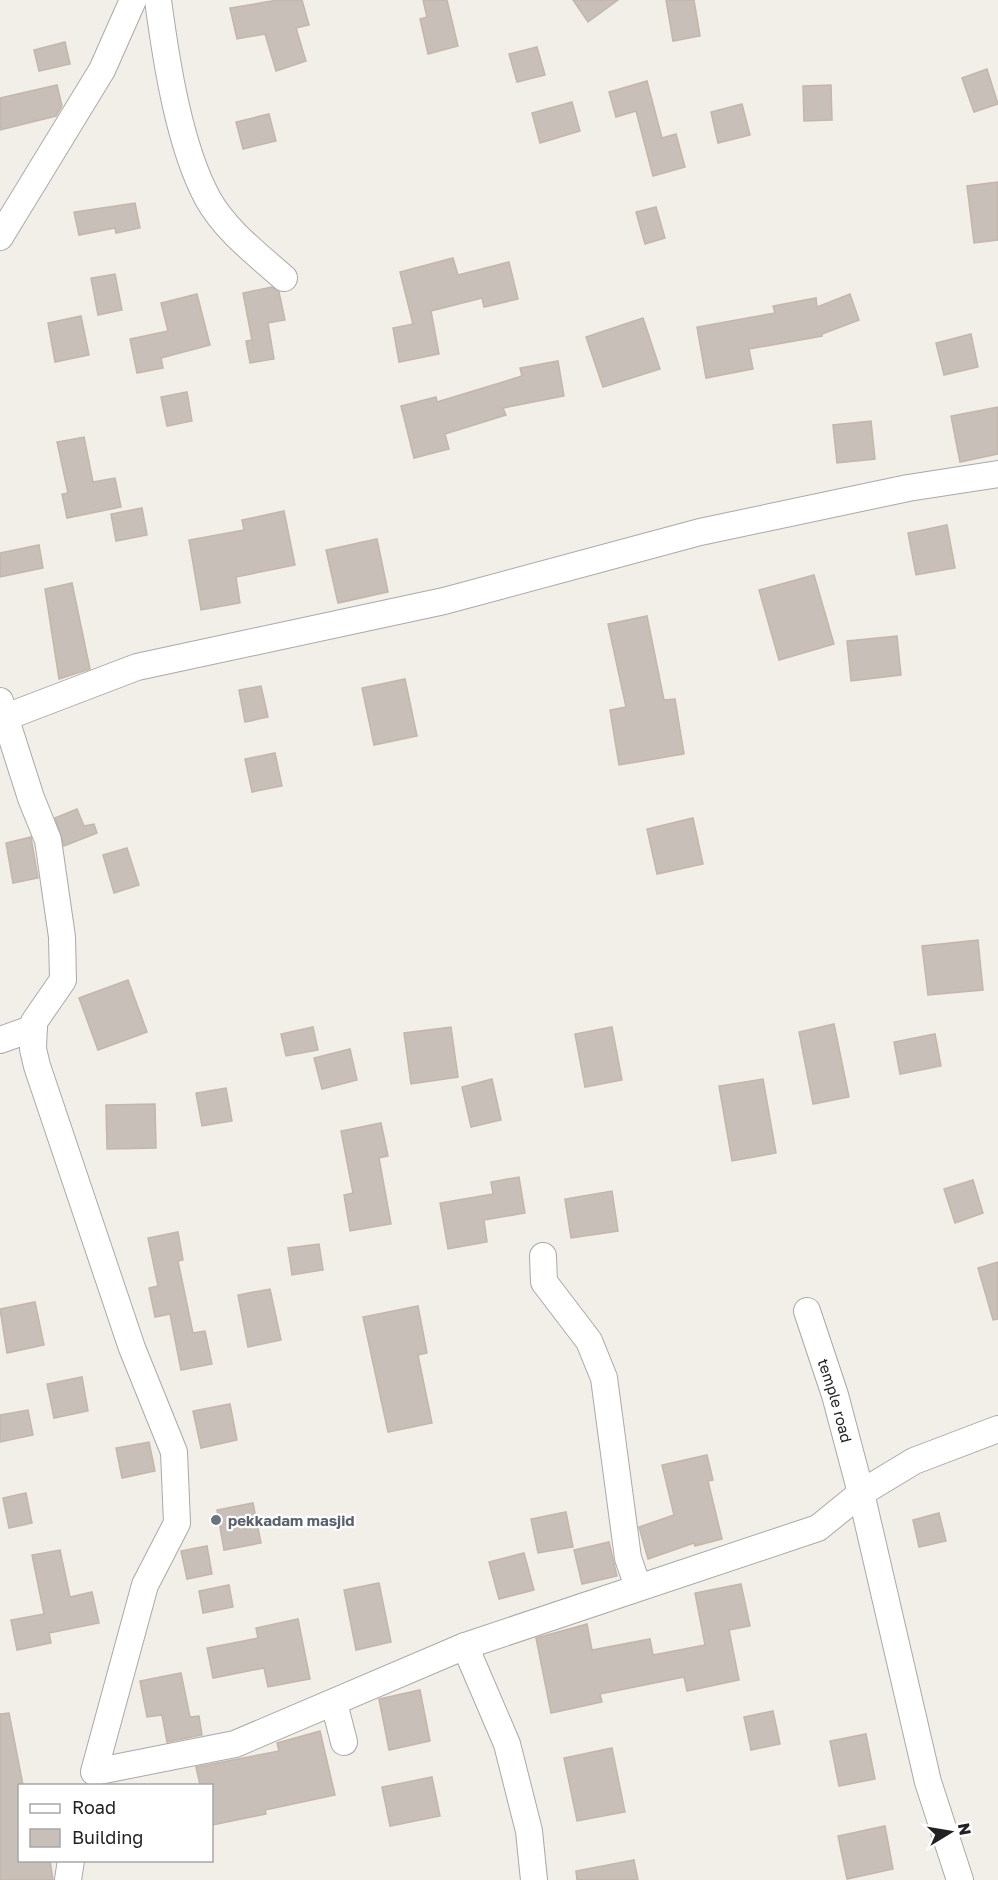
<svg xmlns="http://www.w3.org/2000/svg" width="998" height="1880" viewBox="0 0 998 1880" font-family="'Golos Text',sans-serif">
	<rect width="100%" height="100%" fill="#f2efe9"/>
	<!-- building -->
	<g fill="#c7bfb8" stroke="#c4b6ab" stroke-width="1.5">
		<path d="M278,0H302L309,25L296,28L306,61L276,71L265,34L237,39L230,8Z"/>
		<path d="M423,0H447L458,46L428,54L420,19L427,17Z"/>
		<path d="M573,0H618L588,22Z"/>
		<path d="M666,0H694L700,36L673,41Z"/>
		<path d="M65,42L70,64L39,71L34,50Z"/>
		<path d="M537,47L545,75L517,82L509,54Z"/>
		<path d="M987,69L998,104L974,112L962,78Z"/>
		<path d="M647,81L662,138L676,134L685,167L653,176L636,111L616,117L609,92Z"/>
		<path d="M57,85L62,106L56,116L0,130V98Z"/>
		<path d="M831,85L832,120L804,121L803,86Z"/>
		<path d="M572,102L580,131L540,143L532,113Z"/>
		<path d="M742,104L750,135L718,143L711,112Z"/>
		<path d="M269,114L276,141L243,149L236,122Z"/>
		<path d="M998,182V240L974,243L967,186Z"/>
		<path d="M135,203L140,228L116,233L115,228L79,235L74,212Z"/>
		<path d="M656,207L665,238L645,244L636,212Z"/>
		<path d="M453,258L458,275L509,262L518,299L484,307L482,298L431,311L439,354L399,362L393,328L413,324L400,272Z"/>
		<path d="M115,274L122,310L98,315L91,278Z"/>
		<path d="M272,287L279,292L285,320L268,323L274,359L250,363L246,341L252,340L243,293Z"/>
		<path d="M197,294L210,345L161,358L163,368L137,373L130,339L168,331L161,303Z"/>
		<path d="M850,294L859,320L822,334V336L749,349L753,369L706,378L697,327L775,313L773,306L816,298L817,307Z"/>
		<path d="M81,316L89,355L55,362L48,323Z"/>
		<path d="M643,318L660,369L603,387L586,337Z"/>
		<path d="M971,334L978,367L944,375L936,343Z"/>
		<path d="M558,361L564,396L503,408L506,415L445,434L449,449L414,458L401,406L436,397L437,402L522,376L520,368Z"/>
		<path d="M187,392L192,421L167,426L161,397Z"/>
		<path d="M998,407V454L960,462L951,416Z"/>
		<path d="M871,421L875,459L837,463L833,425Z"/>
		<path d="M84,437L93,482L115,478L121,507L67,518L62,494L68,493L57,442Z"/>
		<path d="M142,508L147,535L116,541L111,514Z"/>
		<path d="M284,511L295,565L236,577L240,603L201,610L189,540L244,530L242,520Z"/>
		<path d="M947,525L955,568L916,575L908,533Z"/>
		<path d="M377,539L388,592L338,603L326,550Z"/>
		<path d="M39,545L43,568L0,577V553Z"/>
		<path d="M814,575L834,644L779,660L759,590Z"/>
		<path d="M72,583L90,669L59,679L45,589Z"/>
		<path d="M647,616L664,700L675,699L684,754L619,765L610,710L626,707L608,624Z"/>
		<path d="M897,636L901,675L851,681L847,641Z"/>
		<path d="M405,679L417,736L374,745L362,688Z"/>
		<path d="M261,686L268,717L245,722L239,690Z"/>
		<path d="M275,753L282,786L252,792L245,759Z"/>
		<path d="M77,809L84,826L94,824L97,833L64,846L55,818Z"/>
		<path d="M693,818L703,864L657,874L647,829Z"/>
		<path d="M31,837L38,878L13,883L6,843Z"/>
		<path d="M127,848L139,885L114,893L103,855Z"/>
		<path d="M978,940L983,990L928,995L922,946Z"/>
		<path d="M128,980L147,1032L98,1050L79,998Z"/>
		<path d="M834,1024L849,1097L813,1104L799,1032Z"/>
		<path d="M313,1027L318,1050L286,1056L281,1034Z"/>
		<path d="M451,1027L458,1077L411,1084L404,1033Z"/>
		<path d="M612,1027L622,1080L585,1087L575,1034Z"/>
		<path d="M935,1034L941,1066L900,1074L894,1042Z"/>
		<path d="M350,1049L357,1080L322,1089L314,1058Z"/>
		<path d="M492,1079L501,1120L471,1127L462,1087Z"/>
		<path d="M763,1079L776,1153L732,1161L719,1086Z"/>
		<path d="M226,1088L232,1121L202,1126L196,1093Z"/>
		<path d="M155,1104L156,1148L107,1149L106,1105Z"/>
		<path d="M381,1123L388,1156L379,1158L391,1224L350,1231L344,1195L353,1193L341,1131Z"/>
		<path d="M519,1177L525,1213L484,1220L487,1242L448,1249L440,1203L493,1194L491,1182Z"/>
		<path d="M973,1180L983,1213L955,1223L944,1189Z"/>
		<path d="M612,1191L618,1231L571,1238L565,1199Z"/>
		<path d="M178,1232L183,1260L178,1261L193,1333L205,1331L212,1364L181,1370L170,1314L155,1317L149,1288L158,1286L148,1238Z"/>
		<path d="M319,1244L323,1270L292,1275L288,1248Z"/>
		<path d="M998,1262V1319L993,1320L978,1268Z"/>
		<path d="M270,1289L281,1340L248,1347L238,1295Z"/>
		<path d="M35,1302L44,1345L7,1353L0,1309Z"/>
		<path d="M418,1306L427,1353L418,1355L432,1423L388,1432L363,1317Z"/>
		<path d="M82,1377L88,1411L54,1418L47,1384Z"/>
		<path d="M230,1404L237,1440L201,1448L193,1411Z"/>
		<path d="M28,1410L33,1435L0,1442V1415Z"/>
		<path d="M149,1442L155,1471L122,1478L116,1448Z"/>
		<path d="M707,1455L713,1480L708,1481L722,1539L695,1546L694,1543L648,1559L639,1527L674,1515L662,1465Z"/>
		<path d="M26,1493L32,1523L9,1528L3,1498Z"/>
		<path d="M253,1503L261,1543L224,1550L217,1510Z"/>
		<path d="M566,1512L573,1547L538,1553L531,1519Z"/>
		<path d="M939,1513L946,1541L919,1547L913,1520Z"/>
		<path d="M609,1542L617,1576L582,1584L574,1550Z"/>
		<path d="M207,1546L212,1574L187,1579L181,1551Z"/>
		<path d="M60,1550L70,1597L92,1592L99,1623L49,1633L51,1643L17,1650L11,1620L44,1614L32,1555Z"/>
		<path d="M524,1553L534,1590L499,1599L489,1562Z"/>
		<path d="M379,1583L391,1642L356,1650L344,1590Z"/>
		<path d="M741,1584L750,1626L729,1630L739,1680L687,1691L684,1677L600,1694L602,1702L551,1713L536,1638L587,1624L592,1650L650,1639L653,1655L705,1645L695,1593Z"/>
		<path d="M229,1585L233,1607L203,1613L199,1591Z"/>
		<path d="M298,1619L310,1679L268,1687L264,1668L213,1678L207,1648L258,1638L256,1628Z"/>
		<path d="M181,1673L190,1717L199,1716L202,1735L167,1742L162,1715L147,1717L140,1681Z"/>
		<path d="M420,1690L430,1741L389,1750L379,1699Z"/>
		<path d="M773,1711L780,1744L751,1750L744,1717Z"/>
		<path d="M9,1713L23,1785H20V1860H50L53,1880H0V1714Z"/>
		<path d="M320,1731L335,1795L265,1810L266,1814L212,1825V1785H200L196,1767L279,1751L277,1743Z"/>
		<path d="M866,1734L875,1779L839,1786L830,1741Z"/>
		<path d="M612,1748L625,1812L577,1821L564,1758Z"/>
		<path d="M432,1777L440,1816L390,1826L382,1787Z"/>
		<path d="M885,1826L893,1869L847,1879L838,1836Z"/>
		<path d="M634,1860L638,1880H577L576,1871Z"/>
	</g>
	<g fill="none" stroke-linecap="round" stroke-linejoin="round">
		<!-- minor casing -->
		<g stroke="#a9a9a9" stroke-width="28">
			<g id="minor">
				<path d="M158,0C166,60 179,146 208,199C226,231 257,254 284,278"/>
				<path d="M0,237L102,70L133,0"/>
				<path d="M0,701L31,798L48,840L62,937L63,980L34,1022L33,1049L37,1066L132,1348L174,1452L177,1523L145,1585L94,1772L235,1744L465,1646L818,1528L861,1493L928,1782L960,1880"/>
				<path d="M6,717L137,667L444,601L700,532L908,488L998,474"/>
				<path d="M0,1040L34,1028"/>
				<path d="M543,1256L544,1282L589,1341L604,1378L628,1558L638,1587"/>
				<path id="s1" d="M807,1311L835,1395L861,1493L914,1461L998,1429"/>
				<path d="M465,1646L507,1744L529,1831L534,1880"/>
				<path d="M334,1703L344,1742"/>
				<path d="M68,1880L71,1860"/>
			</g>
		</g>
		<!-- minor -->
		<use href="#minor" stroke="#fff" stroke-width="26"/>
	</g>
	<!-- markers -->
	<circle fill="#6b7280" stroke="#fff" stroke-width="2" cx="216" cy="1520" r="6"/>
	<g text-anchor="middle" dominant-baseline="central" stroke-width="4.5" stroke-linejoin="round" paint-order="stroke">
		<!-- street labels -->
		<g font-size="15" fill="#222" stroke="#fff">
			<text stroke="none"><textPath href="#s1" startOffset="94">temple road</textPath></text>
		</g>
		<!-- worship labels -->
		<g font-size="15" font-weight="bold" fill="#5b616d" stroke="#fff" text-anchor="start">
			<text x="228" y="1520">pekkadam masjid</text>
		</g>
	</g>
	<!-- legend -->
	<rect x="18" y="1784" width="195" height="78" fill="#ffffff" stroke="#a7a7a7" stroke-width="1.5"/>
	<rect x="30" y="1804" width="30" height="9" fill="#ffffff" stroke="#a7a7a7" stroke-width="1.5"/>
	<text x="72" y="1814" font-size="18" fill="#222222">Road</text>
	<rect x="30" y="1829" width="30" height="18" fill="#c7bfb8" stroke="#a7a7a7" stroke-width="1.5"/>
	<text x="72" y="1844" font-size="18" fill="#222222">Building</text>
	<!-- north arrow -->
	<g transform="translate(950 1832) rotate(79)" stroke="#ffffff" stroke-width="4.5" paint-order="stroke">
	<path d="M0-4.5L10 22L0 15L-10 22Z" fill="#222222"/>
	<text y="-9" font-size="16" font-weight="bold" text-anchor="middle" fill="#222222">N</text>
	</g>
</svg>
